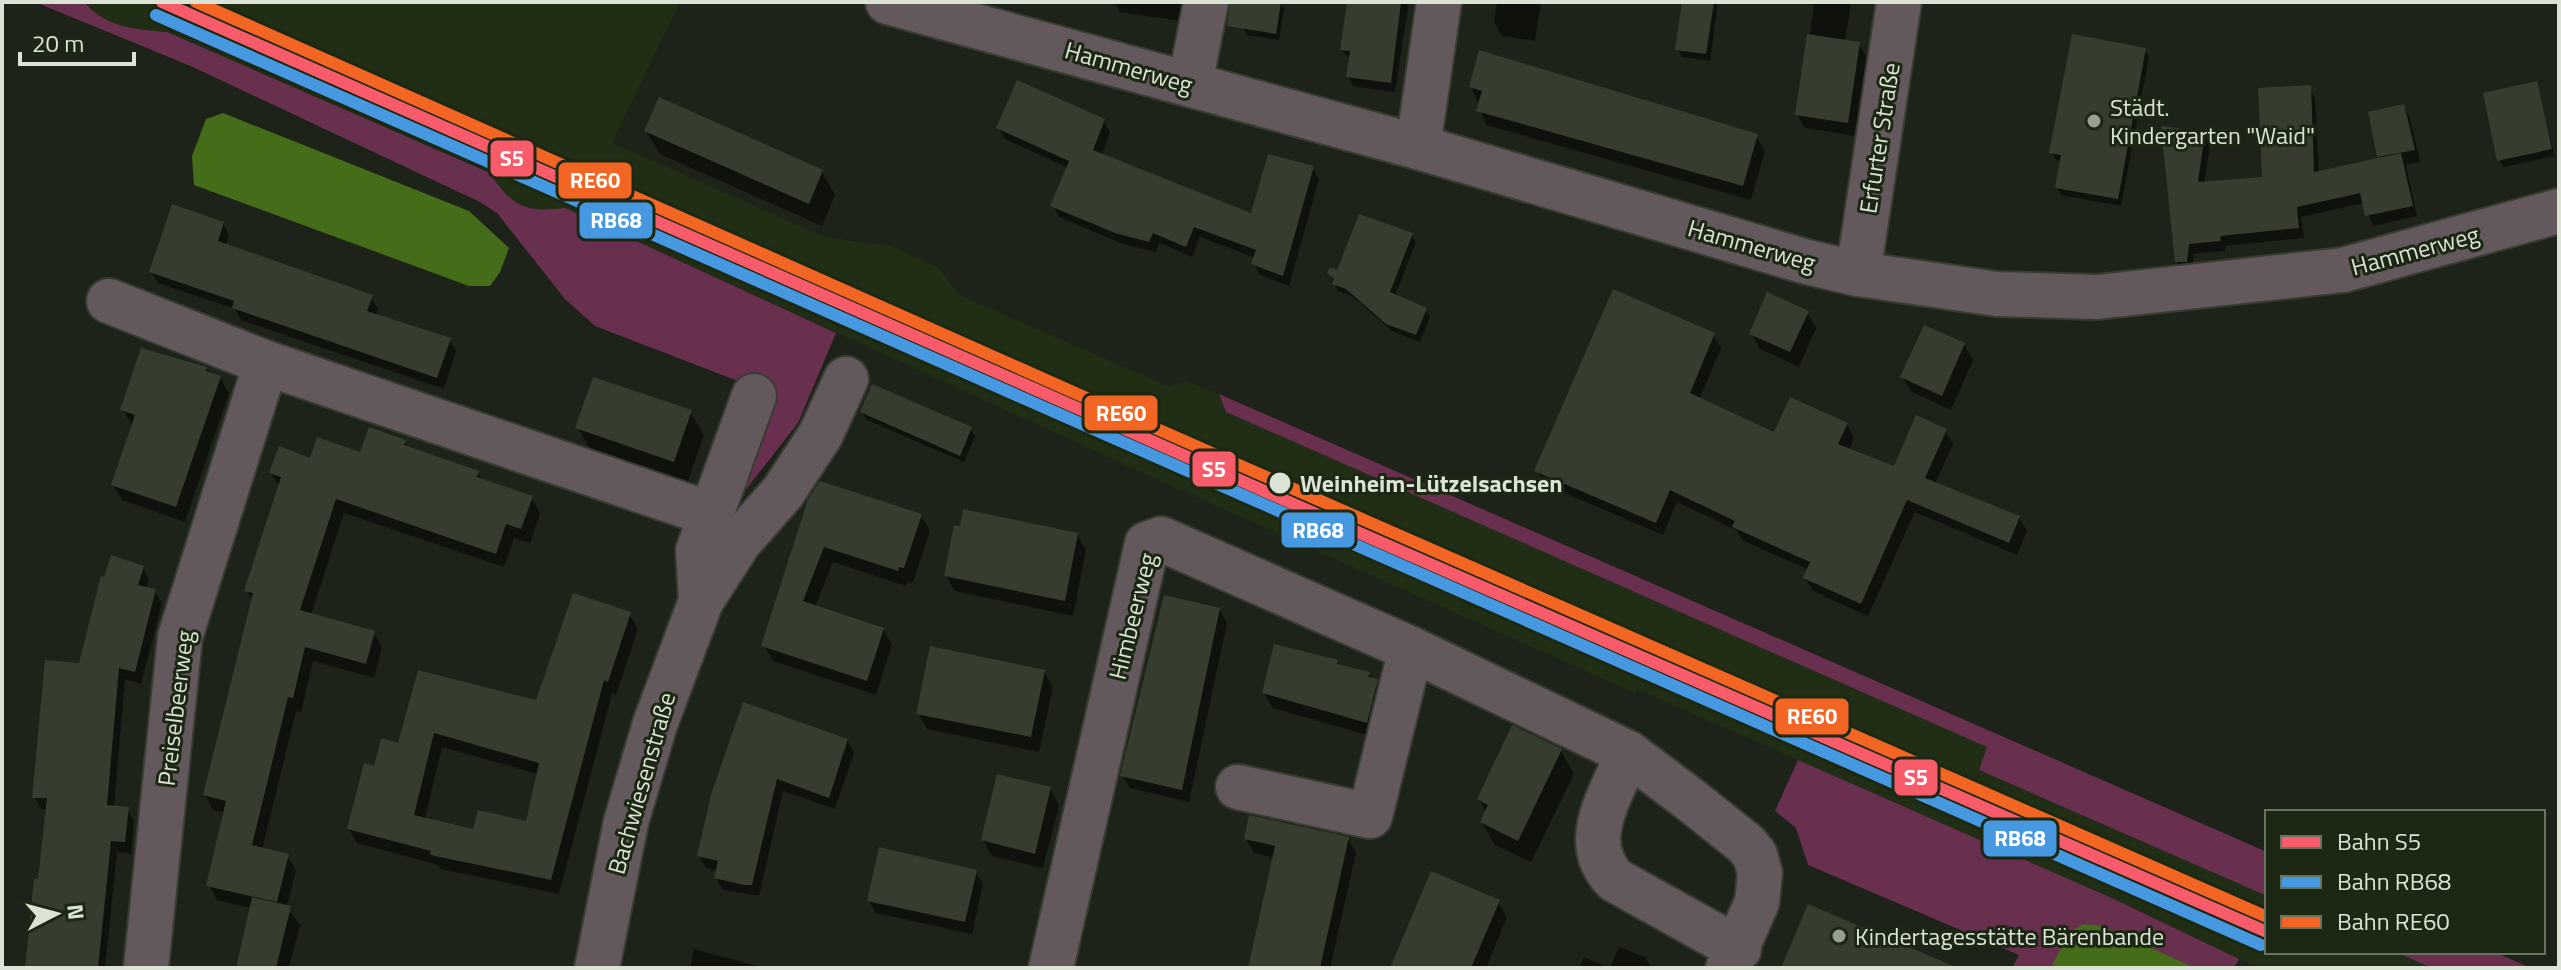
<svg xmlns="http://www.w3.org/2000/svg" width="2561" height="970" viewBox="0 0 2561 970" font-family="'Titillium Web',sans-serif">
	<rect width="100%" height="100%" fill="#1d2318"/>
	<!-- built -->
	<path fill="#202e15" d="M84,2H680L612,143L825,237L892,246L939,268L959,295L1170,387L1186,381L1219,394L1226,412L1988,747L1979,770L2267,896V952H2395L2432,968H2259L2114,899L1637,689L1635,693L1174,487L565,208L537,211L505,197L490,173L167,32L123,28L98,17Z"/>
	<!-- green -->
	<g fill="#682f4f">
		<path d="M35,2H84C107,28 133,29 167,32L490,173C511,206 526,213 565,208L836,333L798,423L718,525L769,393L595,326L565,299L497,213L480,202L193,67Z"/>
		<path d="M1219,394L2267,852V896L1979,770L1987,747L1226,412Z"/>
		<path d="M1798,760L2114,899L2239,959L2234,968H2012L2019,955L1808,865L1796,828L1775,811Z"/>
		<path d="M2395,952H2494L2531,968H2432Z"/>
	</g>
	<!-- water -->
	<g fill="#456d19">
		<path d="M223,113L469,211L509,248L500,272L490,286H469L194,185L192,156L206,119Z"/>
		<path d="M2084,924L2103,926L2195,968H2051L2069,932Z"/>
	</g>
	<!-- shadow -->
	<g fill="#0007" fill-rule="evenodd">
		<path d="M1114,2H1195L1188,22L1120,12Z"/>
		<path d="M1246,2H1280L1284,9L1279,40L1247,35L1243,27Z"/>
		<path d="M1355,2H1409L1395,92L1353,86L1348,76L1350,60L1342,50Z"/>
		<path d="M1497,2H1541L1535,41L1502,36L1494,22Z"/>
		<path d="M1684,2H1718L1710,61L1682,57L1678,49Z"/>
		<path d="M1805,2H1851L1845,42L1859,44L1867,57L1855,136L1805,128L1797,115L1814,6Z"/>
		<path d="M2144,49L2149,57L2121,206L2061,195L2057,187L2062,161L2056,160L2052,153Z"/>
		<path d="M2536,83L2555,156L2504,167L2499,160Z"/>
		<path d="M1471,86L1756,136L1765,151L1751,200L1486,125Z"/>
		<path d="M2309,88L2315,98L2319,173L2381,159L2403,106L2410,118L2420,162L2406,165L2417,216L2373,226L2364,203L2301,217L2304,238L2225,246V251L2194,254L2192,272H2183L2177,262L2204,134L2210,145L2204,184L2264,179Z"/>
		<path d="M1104,121L1110,132L1101,156L1252,215L1312,167L1319,179L1289,286L1260,275L1254,263L1256,258L1200,237L1192,257L1160,243L1155,252L1123,244L1059,217L1053,205L1068,168L1005,139L998,128Z"/>
		<path d="M646,131L822,172L835,195L822,226L660,154Z"/>
		<path d="M223,223L229,235L226,246L371,297L378,309L376,316L449,339L456,351L444,389L241,320L235,309L158,283L151,272Z"/>
		<path d="M1411,235L1416,242L1395,296L1425,309L1430,317L1420,342L1392,331L1352,296L1338,291L1329,273H1338Z"/>
		<path d="M1807,312L1816,328L1799,367L1760,349L1751,333Z"/>
		<path d="M1713,335L1721,348L1699,400L1775,435L1847,424L1854,438L1849,450L1895,469L1945,431L1953,444L1935,484L2019,518L2027,531L2017,555L1915,512L1868,616L1813,591L1805,578L1809,570L1742,540L1736,530L1677,502L1663,535L1544,484L1537,470Z"/>
		<path d="M1964,344L1973,360L1951,410L1912,392L1902,377Z"/>
		<path d="M206,369L220,378L229,393L185,522L122,500L113,485L132,425L123,410Z"/>
		<path d="M690,412L704,435L687,484L591,451L578,428Z"/>
		<path d="M862,412L970,429L975,436L964,462L867,420Z"/>
		<path d="M404,441L409,449L478,473L482,481L532,498L540,513L530,543L514,538L504,567L344,513L311,615L374,633L382,648L374,678L313,661L301,712L296,711L262,850L287,856L296,870L287,907L300,925L289,968H238L251,908L217,900L209,885L226,813L213,810L205,795L253,601L247,591L280,488L271,473L311,460L361,455Z"/>
		<path d="M821,483L921,516L930,531L913,583L908,582L906,586L833,562L815,607L883,629L892,645L876,695L773,661L764,645Z"/>
		<path d="M1077,535L1086,550L1073,616L955,591L946,576Z"/>
		<path d="M142,567L149,579L146,589L154,591L162,603L141,684L125,679L114,807L127,809L134,821L131,854L117,852L105,968H27L48,810L41,809L34,797L80,666Z"/>
		<path d="M1219,609L1227,623L1189,802L1130,788L1122,775Z"/>
		<path d="M629,614L638,629L616,695L612,694L559,894L441,869L438,865L357,843L349,829L376,768L399,745L419,672L538,703ZM442,747L538,774L527,824L475,832L425,818Z"/>
		<path d="M1337,661L1341,667L1368,674L1385,695L1375,737L1273,708L1264,693Z"/>
		<path d="M1044,672L1053,687L1039,752L927,729L918,713Z"/>
		<path d="M847,740L854,753L835,809L783,791L759,896L723,890L716,878L717,871L706,868L699,856L713,795Z"/>
		<path d="M1561,751L1574,774L1531,862L1495,845L1482,822L1486,812L1479,799Z"/>
		<path d="M1050,789L1059,805L1043,868L992,856L983,840Z"/>
		<path d="M1246,839H1348L1356,853L1330,968H1250L1275,858L1254,853Z"/>
		<path d="M976,872L983,884L972,934L876,913L869,901Z"/>
		<path d="M1498,902L1507,917L1486,968H1410Z"/>
		<path d="M1619,947L1645,957L1652,968H1610Z"/>
		<path d="M694,949L765,968H690Z"/>
		<path d="M1584,957L1609,968H1579Z"/>
	</g>
	<!-- building -->
	<g fill="#363d2f" fill-rule="evenodd">
		<path d="M1230,2H1281L1276,34L1227,26Z"/>
		<path d="M1347,2H1401L1391,83L1346,77L1350,51L1340,50Z"/>
		<path d="M1682,2H1714L1706,54L1675,50Z"/>
		<path d="M1807,34L1860,42L1848,123L1795,115Z"/>
		<path d="M2072,34L2146,48L2118,199L2055,188L2061,155L2049,153Z"/>
		<path d="M1479,50L1758,134L1743,186L1476,111L1482,91L1469,87Z"/>
		<path d="M1017,80L1105,119L1093,150L1251,213L1268,154L1314,166L1283,276L1251,264L1256,250L1194,227L1186,247L1153,233L1149,242L1115,233L1050,206L1069,161L996,128Z"/>
		<path d="M2537,81L2552,149L2497,161L2483,93Z"/>
		<path d="M2311,85L2314,172L2401,153L2413,206L2365,216L2360,193L2297,207L2299,228L2220,236L2221,241L2189,244L2187,262H2175L2161,126L2205,132L2198,182L2262,177L2258,88Z"/>
		<path d="M659,97L823,170L809,204L644,131Z"/>
		<path d="M2404,104L2415,150L2377,157L2368,112Z"/>
		<path d="M172,204L224,222L218,241L373,295L367,311L451,338L437,378L232,308L234,301L149,272Z"/>
		<path d="M1359,214L1413,233L1390,292L1427,308L1416,335L1386,324L1346,289L1332,284L1334,279L1327,273L1330,267L1337,270Z"/>
		<path d="M1613,289L1715,333L1690,393L1774,432L1790,397L1848,423L1838,444L1894,466L1916,415L1947,429L1925,478L2020,516L2009,543L1907,500L1861,604L1803,578L1810,562L1732,527L1735,521L1670,490L1656,523L1534,471Z"/>
		<path d="M1767,292L1809,311L1790,352L1749,334Z"/>
		<path d="M1924,325L1965,343L1942,396L1900,377Z"/>
		<path d="M141,348L207,367L206,371L221,376L176,507L111,485L135,415L120,410Z"/>
		<path d="M593,377L692,410L674,462L575,428Z"/>
		<path d="M872,384L972,427L960,456L860,412Z"/>
		<path d="M369,427L406,440L404,445L479,471L477,477L533,496L521,529L506,524L496,554L336,499L300,610L375,631L366,664L305,647L293,698L288,697L252,845L289,854L277,902L206,886L226,801L203,795L253,593L244,591L281,477L269,473L279,446L310,458L317,437L360,452Z"/>
		<path d="M820,481L922,514L904,568L899,567L898,571L824,547L803,601L884,628L867,681L761,646L808,499Z"/>
		<path d="M963,509L1078,533L1065,601L944,576L954,525L960,526Z"/>
		<path d="M111,555L144,566L138,585L156,589L135,672L119,668L107,805L129,807L125,842L111,841L98,968H25L34,879H38L47,798H32L45,660L79,663L101,576L104,577Z"/>
		<path d="M573,593L631,612L608,682L604,680L551,880L430,855L431,851L347,829L364,763L374,766L381,738L398,743L418,670L536,700ZM434,733L539,763L526,821L478,810L473,829L414,815Z"/>
		<path d="M1164,595L1220,608L1182,790L1120,776Z"/>
		<path d="M1274,644L1338,660L1337,664L1370,672L1368,677L1378,679L1367,723L1262,693Z"/>
		<path d="M930,646L1045,670L1031,737L916,714Z"/>
		<path d="M743,702L848,739L829,798L777,779L752,885H744L714,878L718,861L697,856L711,795Z"/>
		<path d="M1512,725L1562,749L1518,841L1480,822L1488,805L1477,799Z"/>
		<path d="M997,774L1051,787L1035,854L981,840Z"/>
		<path d="M1249,815L1349,837L1320,968H1248L1275,846L1244,839Z"/>
		<path d="M879,847L977,870L965,922L867,901Z"/>
		<path d="M1431,871L1500,900L1471,968H1390Z"/>
		<path d="M252,897L291,906L276,968H236Z"/>
		<path d="M1808,904L1958,968H1781Z"/>
	</g>
	<g fill="none" stroke-linecap="round" stroke-linejoin="round">
		<!-- minor casing -->
		<g stroke="#383d33" stroke-width="48">
			<g id="minor">
				<path d="M888,2L1418,147L1807,262L1858,274L1997,294L2097,297L2343,270L2559,211"/>
				<path d="M1190,84L1206,2"/>
				<path d="M1418,147L1439,2"/>
				<path d="M1858,274L1899,2"/>
				<path d="M109,301L266,363"/>
				<path d="M701,601L698,551L754,396"/>
				<path d="M1628,753C1611,796 1578,842 1615,880L1739,949"/>
				<path d="M1238,787L1370,816L1411,649"/>
				<path d="M146,968L180,637L266,363L710,514"/>
				<path d="M597,968L626,822L655,724L701,601L739,542L783,492L821,434L846,379"/>
				<path d="M1051,968L1147,544L1161,539L1411,649L1628,753L1688,798L1746,844L1755,855L1760,873L1757,902L1728,968"/>
			</g>
		</g>
		<!-- minor -->
		<use href="#minor" stroke="#63585c" stroke-width="44"/>
		<!-- rail-1 casing -->
		<g stroke="#1c2813" stroke-width="18">
			<path id="rail-1" d="M162,2C862,317 1565,622 2267,932"/>
		</g>
		<!-- rail-2 casing -->
		<g stroke="#1c2813" stroke-width="18">
			<path id="rail-2" d="M156,15C856,330 1560,635 2261,945"/>
		</g>
		<!-- rail-3 casing -->
		<g stroke="#1c2813" stroke-width="18">
			<path id="rail-3" d="M196,2C884,312 1577,612 2267,917"/>
		</g>
		<!-- rail-1 -->
		<use href="#rail-1" stroke="#f85c6b" stroke-width="12"/>
		<!-- rail-2 -->
		<use href="#rail-2" stroke="#4699e1" stroke-width="12"/>
		<!-- rail-3 -->
		<use href="#rail-3" stroke="#f26522" stroke-width="12"/>
	</g>
	<!-- markers -->
	<g fill="#98a093" stroke="#1c2813" stroke-width="3">
		<circle cx="2094" cy="121" r="8"/>
		<circle cx="1839" cy="936" r="8"/>
	</g>
	<circle fill="#dbe3d5" stroke="#1c2813" stroke-width="3" cx="1280" cy="483" r="12"/>
	<g text-anchor="middle" dominant-baseline="central" stroke-width="6" stroke-linejoin="round" paint-order="stroke">
		<!-- street labels -->
		<g font-size="24" fill="#dbe3d5" stroke="#1c2813">
			<text transform="translate(1129 67) rotate(16)">Hammerweg</text>
			<text transform="translate(1879 138) rotate(-81)">Erfurter Straße</text>
			<text transform="translate(1752 245) rotate(16)">Hammerweg</text>
			<text transform="translate(2415 250) rotate(-15)">Hammerweg</text>
			<text transform="translate(1132 616) rotate(-76)">Himbeerweg</text>
			<text transform="translate(175 708) rotate(-83)">Preiselbeerweg</text>
			<text transform="translate(641 783) rotate(-74)">Bachwiesenstraße</text>
		</g>
		<!-- poi labels -->
		<g font-size="24" fill="#dbe3d5" stroke="#1c2813" text-anchor="start">
			<text x="2110" y="107">Städt.<tspan x="2110" dy="28">Kindergarten "Waid"</tspan></text>
			<text x="1855" y="936">Kindertagesstätte Bärenbande</text>
		</g>
		<!-- stop labels -->
		<g font-size="24" font-weight="bold" fill="#dbe3d5" stroke="#1c2813" text-anchor="start">
			<text x="1300" y="483">Weinheim-Lützelsachsen</text>
		</g>
	</g>
	<g stroke="#1c2813" stroke-width="3">
		<rect x="489" y="139" width="46" height="39" rx="8" fill="#f85c6b"/>
		<rect x="557" y="161" width="76" height="39" rx="8" fill="#f26522"/>
		<rect x="578" y="201" width="76" height="39" rx="8" fill="#4699e1"/>
		<rect x="1083" y="394" width="76" height="38" rx="8" fill="#f26522"/>
		<rect x="1191" y="450" width="46" height="38" rx="8" fill="#f85c6b"/>
		<rect x="1280" y="511" width="76" height="38" rx="8" fill="#4699e1"/>
		<rect x="1774" y="697" width="76" height="39" rx="8" fill="#f26522"/>
		<rect x="1893" y="758" width="46" height="39" rx="8" fill="#f85c6b"/>
		<rect x="1982" y="819" width="76" height="39" rx="8" fill="#4699e1"/>
	</g>
	<g font-size="22" text-anchor="middle" font-weight="bold" fill="#fff">
		<text x="512" y="166">S5</text>
		<text x="595" y="188">RE60</text>
		<text x="616" y="228">RB68</text>
		<text x="1121" y="421">RE60</text>
		<text x="1214" y="477">S5</text>
		<text x="1318" y="538">RB68</text>
		<text x="1812" y="724">RE60</text>
		<text x="1916" y="785">S5</text>
		<text x="2020" y="846">RB68</text>
	</g>
	<!-- border -->
	<rect width="2561" height="970" fill="none" stroke="#dbe3d5" stroke-width="8"/>
	<!-- legend -->
	<rect x="2265" y="810" width="280" height="144" fill="#1c2813" stroke="#687361" stroke-width="2"/>
	<rect x="2281" y="836" width="40" height="12" fill="#f85c6b" stroke="#687361" stroke-width="2"/>
	<text x="2337" y="850" font-size="24" fill="#dbe3d5">Bahn S5</text>
	<rect x="2281" y="876" width="40" height="12" fill="#4699e1" stroke="#687361" stroke-width="2"/>
	<text x="2337" y="890" font-size="24" fill="#dbe3d5">Bahn RB68</text>
	<rect x="2281" y="916" width="40" height="12" fill="#f26522" stroke="#687361" stroke-width="2"/>
	<text x="2337" y="930" font-size="24" fill="#dbe3d5">Bahn RE60</text>
	<!-- north arrow -->
	<g transform="translate(56 914) rotate(84)" stroke="#1c2813" stroke-width="6" paint-order="stroke">
	<path d="M0-6L14 30L0 20L-14 30Z" fill="#dbe3d5"/>
	<text y="-12" font-size="22" font-weight="bold" text-anchor="middle" fill="#dbe3d5">N</text>
	</g>
	<!-- scale -->
	<path d="M20 52v12h114v-12" fill="none" stroke="#dbe3d5" stroke-width="4"/>
	<text x="32" y="52" font-size="24" fill="#dbe3d5" stroke="#1c2813" stroke-width="6" paint-order="stroke">20 m</text>
</svg>
